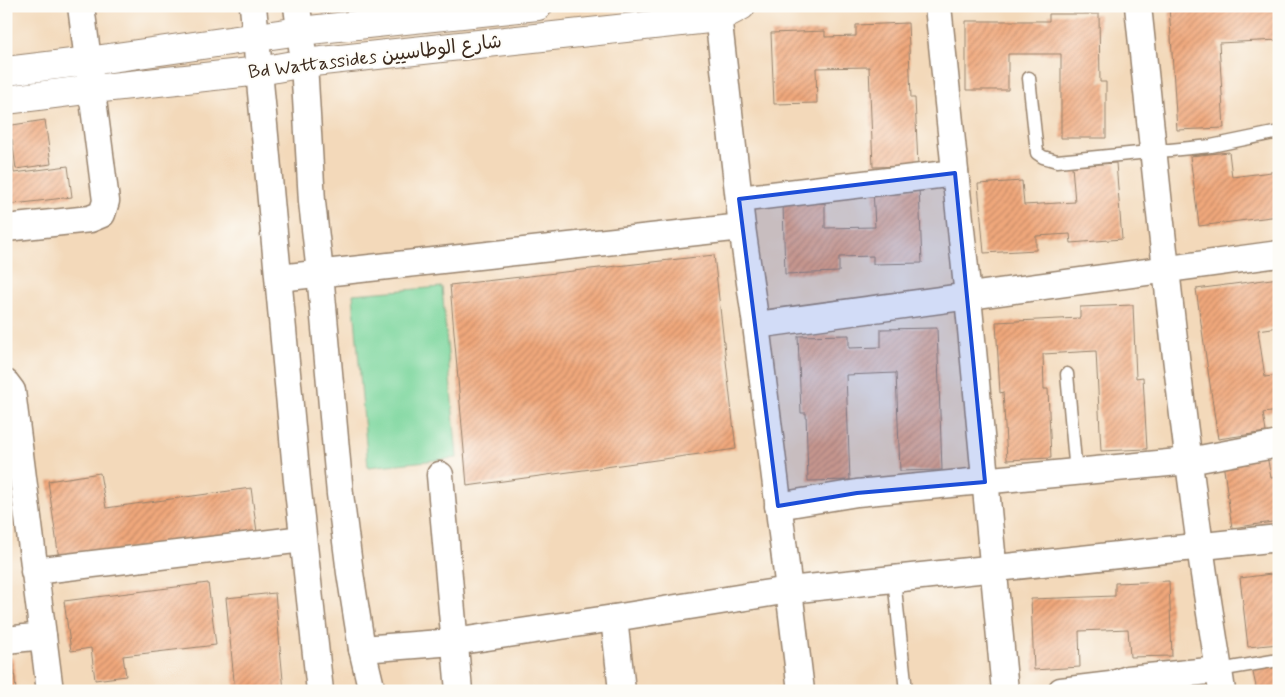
<svg xmlns="http://www.w3.org/2000/svg" width="1285" height="697" viewBox="0 0 1285 697" font-family="Mynerve,'Playpen Sans Arabic',sans-serif">
	<defs>
		<pattern id="building-hatch" width="6" height="6" patternUnits="userSpaceOnUse" patternTransform="scale(1.25)"><rect width="6" height="6" fill="#f0a87c"/><path d="M-1 1l2-2M0 6l6-6M5 7l2-2" fill="none" stroke="#c48965"/></pattern>
	</defs>
	<rect width="100%" height="100%" fill="#fdfcf7"/>
	<filter id="ink" filterUnits="userSpaceOnUse"><feTurbulence type="fractalNoise" baseFrequency=".02" numOctaves="2"/><feDisplacementMap in="SourceGraphic" scale="10" xChannelSelector="R" yChannelSelector="G"/><feConvolveMatrix kernelMatrix="1 2 1 2 8 2 1 2 1" color-interpolation-filters="sRGB"/></filter>
	<filter id="wash" filterUnits="userSpaceOnUse"><feTurbulence type="fractalNoise" baseFrequency=".0096" numOctaves="4" result="noise"/><feDisplacementMap in="SourceGraphic" scale="20" xChannelSelector="R" yChannelSelector="G"/><feGaussianBlur stdDeviation="1.12" result="paint"/><feColorMatrix in="noise" values="0 0 0 0 0 0 0 0 0 0 0 0 0 0 0 0 0 1.4 0 .05"/><feComposite in="paint" operator="in"/></filter>
	<g filter="url(#wash)">
		<rect width="100%" height="100%" fill="#f3d9ba"/>
		<!-- park -->
		<path fill="#7cd69d" stroke="#5c805e" d="M442,287L457,458L368,467L353,294Z"/>
		<g id="blocks">
			<!-- building -->
			<g fill="url(#building-hatch)">
				<path d="M1169,6H1279V40L1219,43L1224,128L1177,130Z"/>
				<path d="M1049,14H1099L1100,82H1106V138H1061V54H1008V90H966V21H1049Z"/>
				<path d="M908,23L911,98H915L918,166L873,167L869,67L816,68L817,103L774,104L771,33L825,31V37L856,36V25Z"/>
				<path d="M45,120L51,164L16,169L12,139L6,140V126Z"/>
				<path d="M10,141L14,173L68,166L72,197L6,205V142Z"/>
				<path d="M1229,152L1232,177L1279,171V216L1199,226L1190,156Z"/>
				<path d="M1116,163L1122,239L1071,243L1070,234L1036,236V250L984,253L978,184L1022,181L1024,205L1075,202L1072,166Z"/>
				<path d="M919,188L922,263L873,264V256L839,257V272L785,274L783,204L825,203V228L875,227L873,189Z"/>
				<path d="M714,255L736,449L467,486L450,285Z"/>
				<path d="M1279,278V327L1258,330L1265,377L1279,375V411L1263,413L1266,432L1218,439L1196,289Z"/>
				<path d="M1133,305L1136,378L1143,377L1147,449L1101,451L1096,351L1043,354L1044,389H1048L1051,458L1007,460L1003,392L1000,393L996,322L1080,318V307Z"/>
				<path d="M937,328L942,470L900,471L896,373L846,375L850,480L808,481L806,413H801L798,336L849,335V348L881,347V329Z"/>
				<path d="M1267,455L1271,478L1279,477V521L1232,528L1223,462Z"/>
				<path d="M100,473L106,508L251,488L257,532L59,559L48,481Z"/>
				<path d="M1279,573V644L1248,647L1240,578Z"/>
				<path d="M1169,581L1172,656L1130,657L1128,629L1079,631L1080,667L1034,670L1031,599L1115,596V583Z"/>
				<path d="M208,583L216,645L123,656L126,676L95,680L91,648L71,651L64,601Z"/>
				<path d="M6,593H8L9,611H6Z"/>
				<path d="M275,593L284,691H235L226,598Z"/>
				<path d="M13,658L16,691H6V659Z"/>
				<path d="M1279,663V691H1257L1252,668Z"/>
				<path d="M130,688V691H112V689Z"/>
			</g>
		</g>
	</g>
	<g filter="url(#ink)">
		<use href="#blocks" fill-opacity="0" stroke="#97826c" stroke-width="1"/>
		<g fill="none" stroke-linecap="round" stroke-linejoin="round">
			<!-- service casing -->
			<g stroke="#97826c" stroke-width="15">
				<g id="service">
					<path d="M1029,78L1037,153L1043,157L1057,161L1211,146L1279,132"/>
					<path d="M1067,374L1076,473"/>
					<path d="M894,579L906,691"/>
					<path d="M1219,670L1279,660"/>
				</g>
			</g>
			<!-- minor casing -->
			<g stroke="#97826c" stroke-width="29">
				<g id="minor">
					<path d="M253,6L297,481L320,691"/>
					<path d="M297,6L304,63L312,202L320,273L340,494L350,573L362,649L372,691"/>
					<path d="M717,6L742,227L756,325L789,590L1279,538"/>
					<path d="M938,6L968,297L1005,691"/>
					<path d="M1138,6C1157,186 1175,366 1200,545C1206,593 1215,642 1222,691"/>
					<path d="M739,199L955,173"/>
					<path d="M6,228L90,219L102,214L106,201L81,6"/>
					<path d="M279,278L742,227"/>
					<path d="M756,325L1279,254"/>
					<path d="M6,383L12,391L50,691"/>
					<path d="M440,475L459,691"/>
					<path d="M778,506L857,493L1189,461L1279,444"/>
					<path d="M34,571L303,539"/>
					<path d="M6,640L43,636"/>
					<path d="M362,649L454,642L614,618"/>
					<path d="M622,691L614,618L789,590L801,691"/>
					<path d="M1061,691L1111,685L1128,679L1219,670"/>
				</g>
			</g>
			<!-- tertiary casing -->
			<g stroke="#97826c" stroke-width="30">
				<g id="tertiary">
					<path d="M6,71L89,61L300,31L538,6"/>
					<path d="M6,100L93,89L260,71L304,63L718,18L741,6"/>
				</g>
			</g>
			<!-- service -->
			<use href="#service" stroke="#fff" stroke-width="12"/>
			<!-- minor -->
			<use href="#minor" stroke="#fff" stroke-width="26"/>
			<!-- tertiary -->
			<use href="#tertiary" stroke="#fff" stroke-width="28"/>
		</g>
	</g>
	<!-- marked area -->
	<path fill="#1d4ed8" fill-opacity="0.2" stroke="#1d4ed8" stroke-width="4" stroke-linejoin="round" d="M955,173L985,482L857,493L778,506L739,199Z"/>
	<g text-anchor="middle" dominant-baseline="central" stroke-width="4" stroke-linejoin="round" paint-order="stroke">
		<!-- street labels -->
		<g font-size="19" fill="#3b2a1e" stroke="#fdfcf7">
			<text transform="translate(375 57) rotate(-7)">Bd Wattassides شارع الوطاسيين</text>
		</g>
	</g>
	<!-- margin -->
	<rect width="1285" height="697" fill="none" stroke="#fdfcf7" stroke-width="25"/>
</svg>
